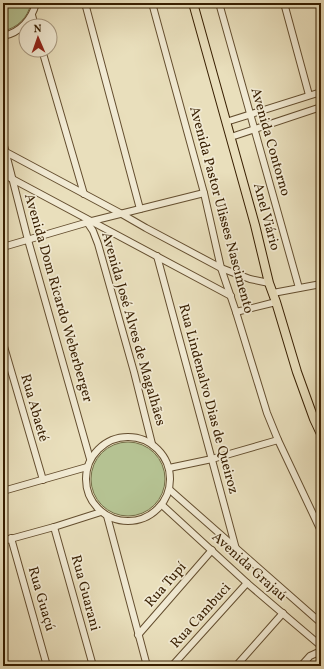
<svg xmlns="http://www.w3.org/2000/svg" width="324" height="669" viewBox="0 0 324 669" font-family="Vollkorn,serif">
	<rect width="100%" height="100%" fill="#e9dfbc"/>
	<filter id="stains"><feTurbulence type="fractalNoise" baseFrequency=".005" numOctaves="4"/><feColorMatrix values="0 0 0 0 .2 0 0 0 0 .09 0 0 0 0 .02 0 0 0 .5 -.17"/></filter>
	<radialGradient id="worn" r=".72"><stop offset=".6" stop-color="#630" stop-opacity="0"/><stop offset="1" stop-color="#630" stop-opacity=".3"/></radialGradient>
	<!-- green -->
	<g fill="#b5c292" stroke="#767049">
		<path d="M3,3H31C28,18 17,28 3,31Z"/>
		<circle cx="128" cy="479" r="37"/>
	</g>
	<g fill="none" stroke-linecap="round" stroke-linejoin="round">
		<!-- minor casing -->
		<g stroke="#644e2f" stroke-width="8">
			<g id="minor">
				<path d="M85,3L140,209"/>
				<path d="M152,3L204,193L221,268L236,312L267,413L278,440L321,531"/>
				<path d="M219,3L299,288"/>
				<path d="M284,3L309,95"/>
				<path d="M32,15L35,26"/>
				<path d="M3,36C20,33 32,19 36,3"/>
				<path d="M42,50L84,194"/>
				<path d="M226,122L321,92"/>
				<path d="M231,137L321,107"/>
				<path d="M3,142L28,240L90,459"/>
				<path d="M4,151L120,213L146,228L221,268L250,279L269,283"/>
				<path d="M3,174L231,296"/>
				<path d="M87,222L93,231L98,244L134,372L152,444"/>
				<path d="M3,247L92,221L204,193"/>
				<path d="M157,256L236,549"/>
				<path d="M273,293L321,284"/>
				<path d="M236,312L276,302"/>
				<path d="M3,343L43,480"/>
				<circle cx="128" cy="479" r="42"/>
				<path d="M169,468L212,459L278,440"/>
				<path d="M170,490L321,623"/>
				<path d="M3,491L87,467"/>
				<path d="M162,505L247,583L321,646"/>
				<path d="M107,516L147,666"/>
				<path d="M54,527L93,666"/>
				<path d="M11,538L47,666"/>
				<path d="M3,541L54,527L101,512"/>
				<path d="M138,635L212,550"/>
				<path d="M172,666L247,583"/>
				<path d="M236,666L283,613"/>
				<path d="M301,666L310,656L321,651"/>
				<path d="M321,666V653"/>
			</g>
		</g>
		<!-- major casing -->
		<g stroke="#371e00" stroke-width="10">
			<path id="major" d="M193,3L255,225L269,283L276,302L297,372L314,419L321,434"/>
		</g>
		<!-- minor -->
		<use href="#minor" stroke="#f1ead3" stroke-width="6"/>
		<!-- major -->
		<use href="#major" stroke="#e9dfbc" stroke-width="8"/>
	</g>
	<g text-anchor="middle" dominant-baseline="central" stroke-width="3.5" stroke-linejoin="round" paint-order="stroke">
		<!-- street labels -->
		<g font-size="14" fill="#371e00" stroke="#f1ead3">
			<text transform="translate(270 142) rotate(74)">Avenida Contorno</text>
			<text transform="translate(221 210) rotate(75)">Avenida Pastor Ulisses Nascimento</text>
			<text transform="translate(266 217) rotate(75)">Anel Viário</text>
			<text transform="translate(58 298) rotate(74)">Avenida Dom Ricardo Weberberger</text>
			<text transform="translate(133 329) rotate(74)">Avenida José Alves de Magalhães</text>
			<text transform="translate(208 399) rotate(75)">Rua Lindenalvo Dias de Queiroz</text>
			<text transform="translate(34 408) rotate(74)">Rua Abaeté</text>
			<text transform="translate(249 567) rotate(42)">Avenida Grajaú</text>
			<text transform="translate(166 585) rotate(-49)">Rua Tupí</text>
			<text transform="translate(85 593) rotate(75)">Rua Guarani</text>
			<text transform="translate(41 599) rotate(74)">Rua Guaçú</text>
			<text transform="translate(201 616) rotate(-48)">Rua Cambuci</text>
		</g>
	</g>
	<!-- margin -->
	<rect width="324" height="669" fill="none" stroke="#e9dfbc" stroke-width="16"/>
	<rect x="4" y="4" width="316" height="661" fill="none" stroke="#371e00" stroke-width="2"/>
	<rect x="8" y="8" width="308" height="653" fill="none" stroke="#371e00"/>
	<!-- north arrow -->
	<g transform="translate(38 38) rotate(358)"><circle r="19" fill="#f1ead3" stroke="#a7987f"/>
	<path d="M0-3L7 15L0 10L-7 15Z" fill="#8f2418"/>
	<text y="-6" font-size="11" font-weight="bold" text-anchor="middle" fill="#371e00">N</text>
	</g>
	<rect width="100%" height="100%" filter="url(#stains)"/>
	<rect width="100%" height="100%" fill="url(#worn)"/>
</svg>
